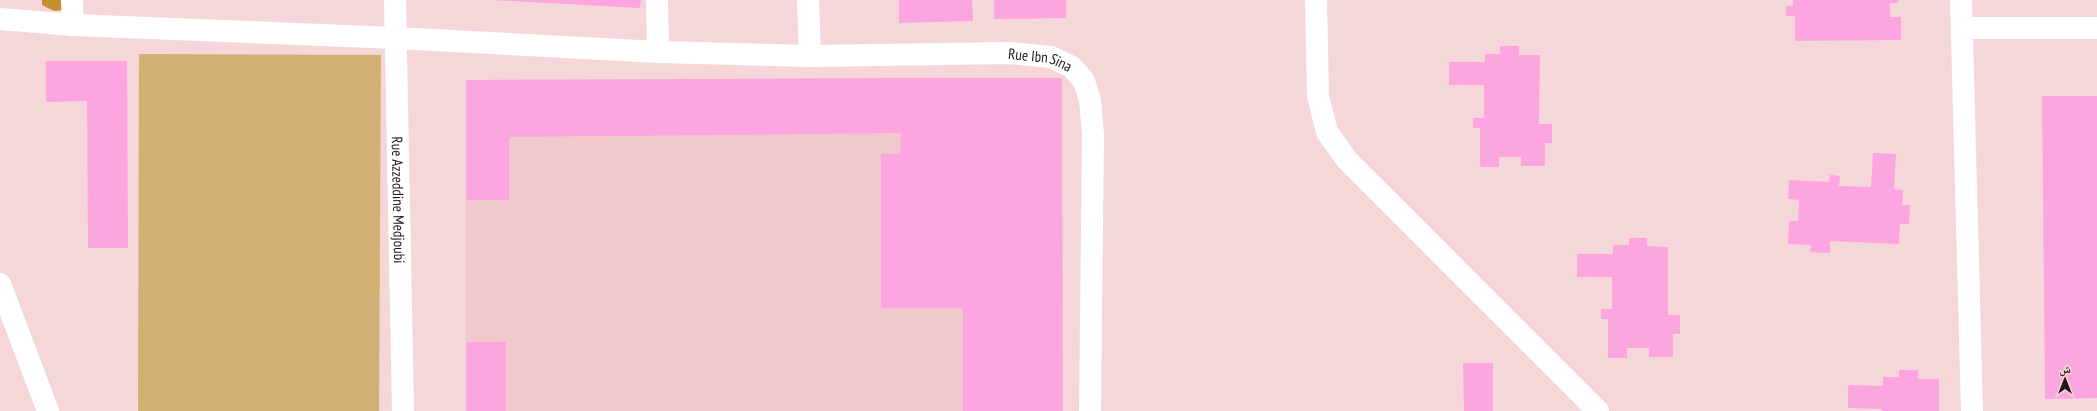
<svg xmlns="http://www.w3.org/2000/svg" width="2097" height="411" viewBox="0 0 2097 411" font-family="'PT Sans Narrow','Noto Naskh Arabic',sans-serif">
	<rect width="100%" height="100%" fill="#f6d7d9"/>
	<!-- built -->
	<path fill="#f1c9cd" d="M963,78V411H466V80Z"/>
	<!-- green -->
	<path fill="#d2af72" d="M139,54L381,55L379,411H138Z"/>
	<!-- forest -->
	<path fill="#c4922d" d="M42,0H66L64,10L54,11L42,5Z"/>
	<!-- building -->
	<g fill="#fca5e1">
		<path d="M492,0H641L640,8Z"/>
		<path d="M899,0H972L973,21L899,23Z"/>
		<path d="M994,0H1066V18L994,19Z"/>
		<path d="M1793,0H1898V3H1890V17H1901V40L1795,41V16H1786V6H1793Z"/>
		<path d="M1500,46H1519V55H1540L1539,124H1552V143H1545V166H1521V157H1499V167H1480V128H1473V118H1484V85H1449V62H1485V54H1500Z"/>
		<path d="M46,61H127L128,248H88L87,101L46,102Z"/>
		<path d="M900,78H1062L1063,411H963V308H881V154H900L901,133L509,137V200H466V80Z"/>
		<path d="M2042,96H2097V398L2045,399Z"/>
		<path d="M1873,153L1896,154L1894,189L1903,190L1902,205H1910L1909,224H1900L1899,244L1830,241V253L1810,252L1811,245L1788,244L1789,221H1798L1799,200L1788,199L1789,180L1829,182L1830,175L1840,176L1839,186L1871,187Z"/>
		<path d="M1629,238H1647V246L1668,247V315H1680V334H1673V357H1649V348H1627V358H1608V319H1601V309H1612V277H1577V254H1613V245H1629Z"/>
		<rect x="466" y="342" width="40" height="69"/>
		<path d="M1463,363H1493V411H1464Z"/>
		<path d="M1899,370H1918V379H1939V411H1882V409L1848,408V385L1883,386V377H1899Z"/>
	</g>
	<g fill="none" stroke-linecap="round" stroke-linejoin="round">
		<!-- minor -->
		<g stroke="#fff" stroke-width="22">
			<path d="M72,0L73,25"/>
			<path id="s1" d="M395,0L403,411"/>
			<path d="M657,0L658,52"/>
			<path id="s2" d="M808,0L810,56L1010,53L1051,57L1072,67L1084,81L1090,100L1093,135L1090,411"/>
			<path d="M1316,0L1318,96L1327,132L1347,160L1598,411"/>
			<path d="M1961,0L1972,411"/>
			<path d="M0,19L73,25L396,38L658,52L810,56"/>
			<path d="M1962,28H2097"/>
		</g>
		<!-- secondary -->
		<path stroke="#fff" stroke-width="22" d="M0,284L48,411"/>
	</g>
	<g text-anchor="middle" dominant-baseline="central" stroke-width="3.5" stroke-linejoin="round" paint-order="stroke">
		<!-- street labels -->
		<g font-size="15" fill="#221819" stroke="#f6d7d9">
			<text stroke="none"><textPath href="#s2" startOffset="287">Rue Ibn Sina</textPath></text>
			<text stroke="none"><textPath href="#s1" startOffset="200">Rue Azzeddine Medjoubi</textPath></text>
		</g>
	</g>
	<!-- north arrow -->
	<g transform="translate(2065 379)" stroke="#f6d7d9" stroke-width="3" paint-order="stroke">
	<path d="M0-3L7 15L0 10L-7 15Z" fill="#221819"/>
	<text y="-6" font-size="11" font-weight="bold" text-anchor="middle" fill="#221819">ش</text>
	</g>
</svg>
